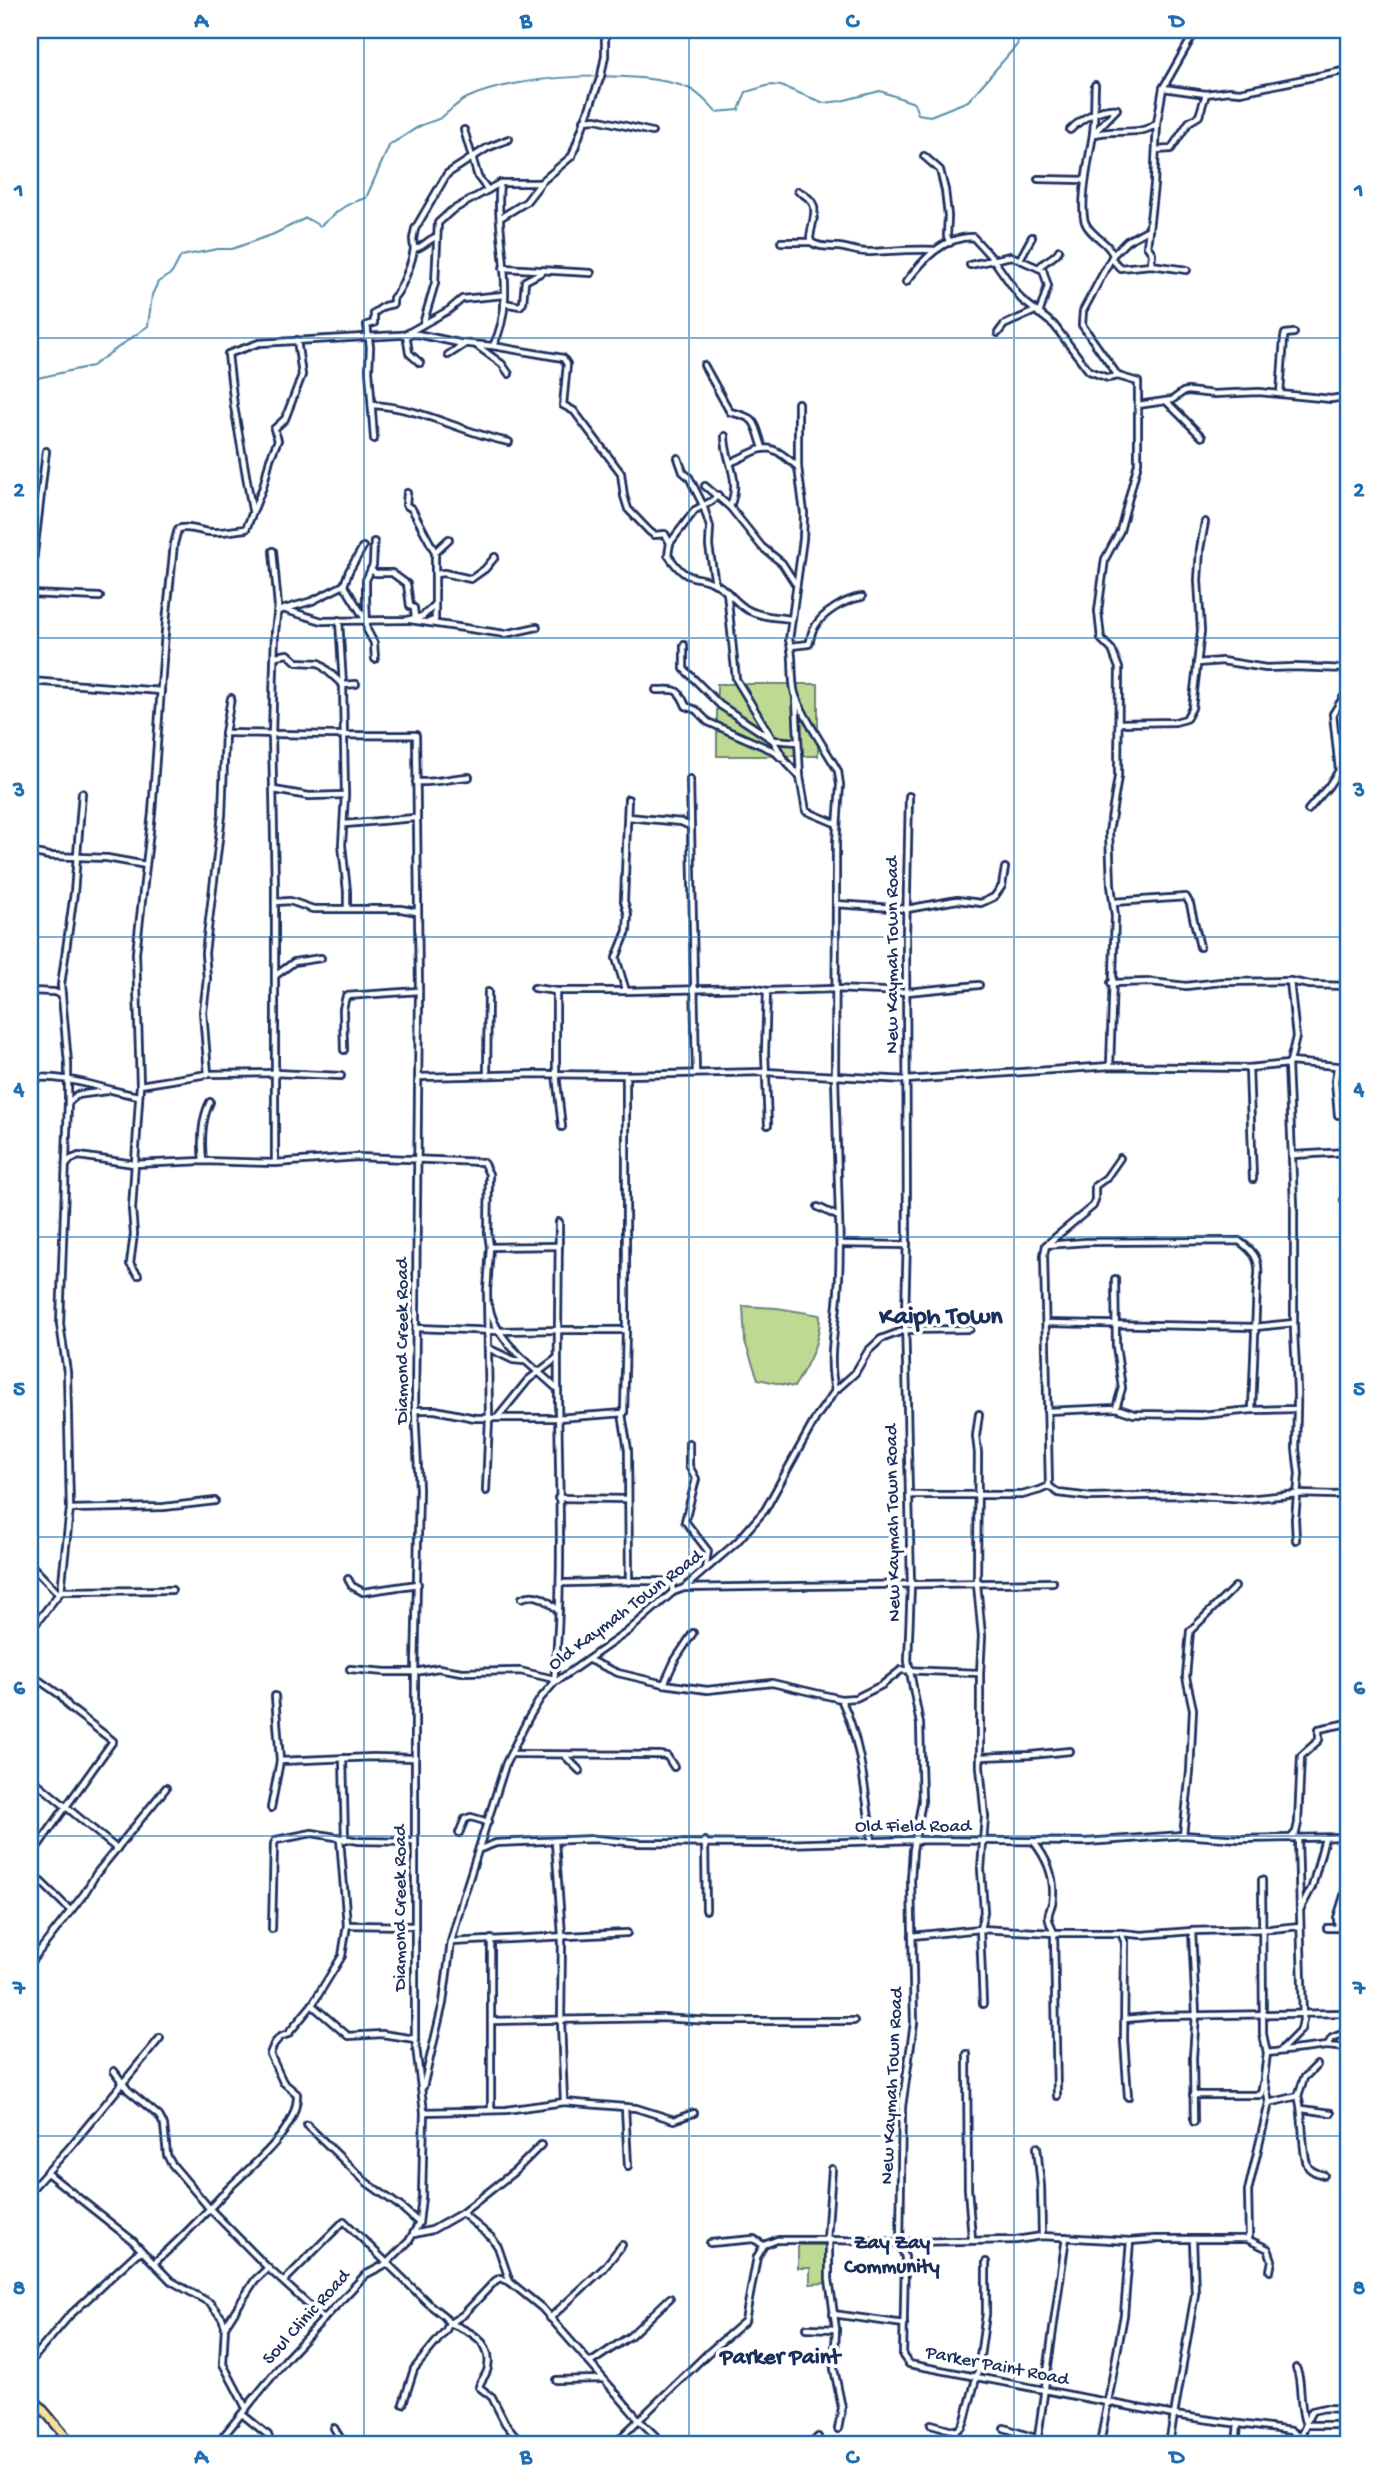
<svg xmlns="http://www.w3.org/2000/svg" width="1378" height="2474" viewBox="0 0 1378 2474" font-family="'Gochi Hand',sans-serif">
	<rect width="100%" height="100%" fill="#fff"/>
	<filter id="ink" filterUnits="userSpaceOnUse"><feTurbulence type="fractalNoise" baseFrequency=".0143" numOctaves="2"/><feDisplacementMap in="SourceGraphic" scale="14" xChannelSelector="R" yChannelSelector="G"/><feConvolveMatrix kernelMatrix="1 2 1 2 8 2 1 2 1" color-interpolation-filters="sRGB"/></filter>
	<g filter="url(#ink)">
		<!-- green -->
		<g fill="#beda92" stroke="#6c8478" stroke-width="2">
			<rect x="717" y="684" width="101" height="72"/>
			<path d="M743,1306L777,1308L820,1315C820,1343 808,1364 794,1387L758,1379L745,1342Z"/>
			<path d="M798,2245H828L827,2283L810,2284V2268H798Z"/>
		</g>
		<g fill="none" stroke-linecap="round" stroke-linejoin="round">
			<!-- stream -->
			<path stroke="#568ea8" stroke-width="2" d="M30,385L33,379L92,366L148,326L152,295L158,282L172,273L181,256L218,249H232L274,234L306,218L320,226C340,211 339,206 366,198L390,144C403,138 410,131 422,125C428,122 436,121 442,117C451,110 457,103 467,98C513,75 641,68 688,88C699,92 708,104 716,112L739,110L746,92L770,85L781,86L824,103L841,101L880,91L914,103L918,114L930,116L968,101L1017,45L1022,30"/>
			<!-- minor casing -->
			<g stroke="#1b2f5e" stroke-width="10">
				<g id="minor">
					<path d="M1095,85C1094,101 1095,119 1093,134C1090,155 1079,202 1085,222C1090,236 1108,241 1113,255L1083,311L1082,325L1118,376L1138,382V463L1120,531L1105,559L1098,611L1101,639L1112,650L1119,668L1118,777L1109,832L1111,885L1115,916L1110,1066"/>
					<path d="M1163,88L1206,94L1229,91L1240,92L1348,70"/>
					<path d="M584,120L596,119L652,132"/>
					<path d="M464,130L478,177L488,190"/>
					<path d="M1070,130C1081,119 1100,107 1117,109"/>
					<path d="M1093,134L1116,110"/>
					<path d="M1093,135C1112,127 1140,138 1157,123L1163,88L1196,30"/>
					<path d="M1156,150L1171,149L1189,122L1199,116L1206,94"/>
					<path d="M924,156L940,170L945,190L948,216L947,236L950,243"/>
					<path d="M1038,179L1085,180"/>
					<path d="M798,191C823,204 813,214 810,238L811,242C819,248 828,246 838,247C849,248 859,253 871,252C892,251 913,249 934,250"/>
					<path d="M500,218L526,202L540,184"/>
					<path d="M1149,230L1147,246L1152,253L1151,265"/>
					<path d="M781,242H811"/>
					<path d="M414,249L413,239L415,229L447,174L487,148L509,139"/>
					<path d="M1113,255L1127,241L1149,229L1154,185L1157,124"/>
					<path d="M1020,259L1032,237"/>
					<path d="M1112,259L1120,268L1151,265L1187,270"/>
					<path d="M970,265L1011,256L1043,270L1048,286L1039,314"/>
					<path d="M503,268L591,273"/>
					<path d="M1039,268C1044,260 1056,258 1059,250"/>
					<path d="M906,282C923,260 942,237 973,237L993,259L1021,299L1054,325L1089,371L1108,378L1118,376"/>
					<path d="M504,303L520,306L523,303L525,281L542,272"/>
					<path d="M423,324L435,283L438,223L451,211L500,183"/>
					<path d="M998,333L1004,325L1035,311"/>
					<path d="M476,345L502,364L509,374"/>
					<path d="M493,346C519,296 494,235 500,183H540L572,156L601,76L605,56V30"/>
					<path d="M448,355L465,344"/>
					<path d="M420,363L409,353L406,334L449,310L462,299L504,295"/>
					<path d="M704,365L730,412C758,418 754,422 763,448"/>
					<path d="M1280,394L1284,338L1285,334L1294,333"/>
					<path d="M1167,402L1202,437"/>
					<path d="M798,403V467L804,513L803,539L789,640C795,658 790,675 795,694C802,715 827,751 838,771L840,785L836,843V904L907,909L957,900L981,903L994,897L1002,886L1005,868"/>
					<path d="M372,405C421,407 462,433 509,442"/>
					<path d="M1138,405L1172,400L1183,392L1188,391L1214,394L1259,392L1331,399L1344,397L1348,389"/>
					<path d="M725,436C725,463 742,476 730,507"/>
					<path d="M374,439L369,370L370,347L367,325L374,323V313L384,306L393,304V298C402,290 412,262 414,249C424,247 427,240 436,237"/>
					<path d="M678,458L683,472L689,477L703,505L710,527L709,546L715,584"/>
					<path d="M732,462C769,445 766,441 798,467"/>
					<path d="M705,486L730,507L762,547L782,563L795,583"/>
					<path d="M407,493L406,505L412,509L435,552"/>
					<path d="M252,510L234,406L228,354L259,343L417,334L459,343L493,346L563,358L567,364L563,405L574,411L621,473L624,496L628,509L649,531L654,535L665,534L670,543L668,555C690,587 692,571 718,585C729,592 737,604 748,610C761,617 777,617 791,619"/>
					<path d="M374,542L373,565L366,580V599L367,630L374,643L375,659"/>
					<path d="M670,543L695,510L712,501L718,495"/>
					<path d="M363,547L349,571L344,585L365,619"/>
					<path d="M273,551L278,606L275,632L272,734L275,888V1163"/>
					<path d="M371,569L375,573H392L407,584L410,606L414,608L415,618"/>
					<path d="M435,574L444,573L471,579L485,569L495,557"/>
					<path d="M30,588L46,451"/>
					<path d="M727,592L736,679L773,740L798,742"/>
					<path d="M30,594L100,597"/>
					<path d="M286,610L322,621L407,620L423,616L435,605V552L449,539"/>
					<path d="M278,611L312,601L344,585"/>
					<path d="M339,620L343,685L356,684"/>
					<path d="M410,620L505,634L537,627"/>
					<path d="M429,622L435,620V605"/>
					<path d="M684,645V669L720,705L773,740L785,761L800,777"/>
					<path d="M791,646L809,644C811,639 811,632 814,628C822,613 846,599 862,597"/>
					<path d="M1197,663L1222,661L1266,668L1294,667L1348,669"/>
					<path d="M30,681L161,691"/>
					<path d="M656,690C676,690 678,687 686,706L696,710L708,722L774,751L781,758"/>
					<path d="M796,699L800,777L806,811L837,824"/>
					<path d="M1120,723L1175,722L1186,719L1192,708L1201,631L1198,580L1200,549L1205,522"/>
					<path d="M1339,770L1333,714L1348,690"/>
					<path d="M690,779L696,1073"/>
					<path d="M416,782C435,783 451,778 469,777"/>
					<path d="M274,790L309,796L345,795"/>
					<path d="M909,796L906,935L907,1236L905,1316L911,1585L908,1661L920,1724L922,1801L913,1850L911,1879L914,2023L902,2107L900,2245L904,2242L1016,2240L1042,2236L1130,2241L1155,2239H1247L1249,2235L1248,2191L1269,2103L1264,2078L1267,2053L1263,2034L1262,1880"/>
					<path d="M628,799L624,901L628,915L627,931L616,958L626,991L752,988L767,991"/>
					<path d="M1308,810L1328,787L1348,757"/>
					<path d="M628,817L681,822L690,826"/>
					<path d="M345,824L415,818"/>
					<path d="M30,852L49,856L107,858L146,865"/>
					<path d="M275,902L290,901L313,909H347V891L342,845L345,795L343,685L319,663L297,662L288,654L276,656"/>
					<path d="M1114,902L1186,897L1190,904L1200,947"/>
					<path d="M836,904L835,1077L839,1217"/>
					<path d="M347,909H401L417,912"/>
					<path d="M275,976L294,962L321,958"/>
					<path d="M1290,981L1296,1037L1290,1062L1288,1064L1294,1204V1323"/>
					<path d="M1111,983L1151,982L1186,986L1221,982L1290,981L1310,985L1348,986"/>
					<path d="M534,988L556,991H626"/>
					<path d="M30,991L54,992L62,995"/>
					<path d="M556,991V1074L562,1127"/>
					<path d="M344,1050L343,1009L346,996L419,991"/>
					<path d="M1290,1062L1348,1067"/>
					<path d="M1249,1068L1253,1179"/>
					<path d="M1337,1068L1335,1081L1338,1115"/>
					<path d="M208,1074L203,1012L207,979L205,953L222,815L225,733L231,698"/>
					<path d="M487,1075L488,992"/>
					<path d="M419,1077L534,1074L626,1075L765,1072L906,1080L1110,1066L1249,1068L1288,1064"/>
					<path d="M30,1078C68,1074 102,1090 139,1096"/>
					<path d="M140,1085L208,1074L274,1073L341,1076"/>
					<path d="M68,1102V1063L61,985L74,893L82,793"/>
					<path d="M768,1125L765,1053L767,991L834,989L907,992L979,985"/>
					<path d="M1293,1155L1348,1152"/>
					<path d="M203,1161C201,1142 201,1120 210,1102"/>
					<path d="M67,1164L71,1159L79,1156L134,1164L203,1161L275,1163L358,1157L483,1162L489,1174L488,1233L490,1247L487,1291L489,1418L486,1491"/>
					<path d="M1344,1200L1348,1194"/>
					<path d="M818,1207L839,1217C840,1243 840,1268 838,1293C836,1327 827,1356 835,1390"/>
					<path d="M840,1244L907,1245"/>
					<path d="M1046,1245L1086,1242L1239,1241C1257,1253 1261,1263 1257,1284L1252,1410"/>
					<path d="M490,1247L559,1246"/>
					<path d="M138,1275L130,1264L134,1234L132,1209L140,1085L136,953L152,813L165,632L174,544L178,529C190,525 200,532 211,532C223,533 234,530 246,529L263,487L270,459L278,440L274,429L285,419L302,375L297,340"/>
					<path d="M1115,1279L1116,1346L1122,1388L1116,1408"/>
					<path d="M489,1307C498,1344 530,1363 555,1387"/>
					<path d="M1046,1323L1255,1327L1294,1323C1294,1352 1298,1380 1297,1409L1252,1410L1201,1415L1134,1414L1116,1408L1047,1411"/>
					<path d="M416,1328L498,1331L558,1330L559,1222"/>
					<path d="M488,1348L513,1360L524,1361"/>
					<path d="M415,1410H435L475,1418H557L624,1413L626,1330V1075"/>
					<path d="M622,1414L628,1450L629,1582"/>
					<path d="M979,1414L976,1436L978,1453L977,1584L982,1636L980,1673V1767L985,1817L981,1869L984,1912L980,1929L983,2004"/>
					<path d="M498,1417L528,1380L557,1358"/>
					<path d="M689,1443V1466L696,1479L685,1521L708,1551L705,1569"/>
					<path d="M1049,1486L1044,1255L1046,1245L1093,1206L1095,1200V1186L1106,1178L1120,1158"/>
					<path d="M910,1495H1022L1040,1490L1049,1486L1058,1493L1091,1497L1183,1495L1247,1499L1298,1494L1335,1495L1348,1493"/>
					<path d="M558,1498L628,1499"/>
					<path d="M70,1509L164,1507L215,1501"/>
					<path d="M1296,1540L1295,1519L1299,1474L1296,1449L1297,1409"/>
					<path d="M30,1564L59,1594"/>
					<path d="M348,1579L352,1586L363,1592L418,1584"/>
					<path d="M560,1583C597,1583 634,1579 671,1582L673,1592"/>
					<path d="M684,1588L1053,1582"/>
					<path d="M61,1591L172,1590"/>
					<path d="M522,1598C537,1591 548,1601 559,1611"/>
					<path d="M30,1631L61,1591L70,1509L67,1372L60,1324L68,1103L77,1095L107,1091"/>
					<path d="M589,1660L618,1673L664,1684L707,1690L772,1683L841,1699L856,1698L882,1685L901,1670L979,1673"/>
					<path d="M350,1669L386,1672H415L438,1668L462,1672L520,1671L554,1679"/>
					<path d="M30,1674L60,1695L70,1708L113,1741L30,1857"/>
					<path d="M554,1682C566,1566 556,1447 558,1330H626"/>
					<path d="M664,1684L675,1660L693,1633"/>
					<path d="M275,1696L280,1761"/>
					<path d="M841,1699C862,1743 865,1793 872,1841"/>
					<path d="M511,1754L659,1755L667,1756L674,1767"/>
					<path d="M564,1755L580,1771"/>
					<path d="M980,1757L1031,1755L1070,1751"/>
					<path d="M343,1758L345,1840"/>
					<path d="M30,1777L117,1849"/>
					<path d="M271,1808L280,1761L373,1757L415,1758"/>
					<path d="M459,1833L465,1819L471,1817L488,1822"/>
					<path d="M1183,1835L1190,1772L1193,1709L1186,1677L1190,1631L1235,1587"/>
					<path d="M1291,1838L1296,1832L1298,1823L1301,1756L1319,1740V1729L1348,1723"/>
					<path d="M705,1841L706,1910"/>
					<path d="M555,1842L562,1935L561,2021L564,2102"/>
					<path d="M1034,1842C1046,1858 1054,1874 1053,1895C1053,1915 1042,1908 1054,1933L1057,2096"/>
					<path d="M480,1849L496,1843L595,1839L638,1843L782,1844L915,1840L1086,1842L1183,1835L1239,1839L1348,1837"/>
					<path d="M30,1867L34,1875L71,1911"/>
					<path d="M1301,1908L1312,1887L1325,1838"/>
					<path d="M347,1925L415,1926"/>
					<path d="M1327,1928H1338L1339,1919L1348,1909"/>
					<path d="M1338,1928L1337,1918L1348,1883"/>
					<path d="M272,1929L274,1844L276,1840L312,1833L359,1841L415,1842"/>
					<path d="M1121,1933L1142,1935L1192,1931"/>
					<path d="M912,1936L980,1929L1054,1933H1121L1125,1943L1124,2040L1128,2097"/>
					<path d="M491,1939V2110"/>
					<path d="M451,1942L627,1933"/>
					<path d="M30,1963L84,1894L96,1874L166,1788"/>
					<path d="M312,2005L348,2036L382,2034L415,2039"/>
					<path d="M1125,2019L1158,2016L1348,2013"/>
					<path d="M491,2021L661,2018L712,2021H854"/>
					<path d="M1327,2046L1348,2048"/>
					<path d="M1282,2049L1301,2030L1303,2020L1298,1838"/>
					<path d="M1267,2053L1327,2046L1332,2038L1342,2034L1348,2024"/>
					<path d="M967,2054L968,2188L972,2239"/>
					<path d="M114,2071L128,2090L159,2116L164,2125L167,2155L171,2163L210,2209L268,2268"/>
					<path d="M423,2087L443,2003L451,1942L463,1898L506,1763L528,1719L540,1699L554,1683L627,1632L673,1592L684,1588L737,1542L765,1510L817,1416L835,1391L855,1373L868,1351L881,1339L905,1330L970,1329"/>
					<path d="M1193,2095H1261L1263,2083"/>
					<path d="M1298,2096C1304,2113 1301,2157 1309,2168C1313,2172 1319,2174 1324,2175"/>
					<path d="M1269,2103L1298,2096L1304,2078L1317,2065"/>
					<path d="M625,2107L628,2166"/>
					<path d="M1302,2109L1331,2113"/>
					<path d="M424,2112L506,2110L564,2102L636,2108L674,2120L694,2113"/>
					<path d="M1194,2122L1193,2057L1196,2015L1192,1931L1271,1929L1300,1926"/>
					<path d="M307,2125L366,2182L401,2207L418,2222"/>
					<path d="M1037,2147L1041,2186L1042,2236"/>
					<path d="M46,2172L133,2241L142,2251"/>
					<path d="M30,2191L70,2147L160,2038"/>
					<path d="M462,2213L515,2171L541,2145"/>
					<path d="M414,2234L432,2230L462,2213L492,2238L498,2247L510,2282L542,2308L640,2421L664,2444"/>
					<path d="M1247,2239L1268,2249L1272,2260L1270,2271"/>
					<path d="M827,2240L832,2169"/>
					<path d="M829,2240V2279L836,2329L834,2369L842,2408L838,2429"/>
					<path d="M710,2243L754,2239L763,2245"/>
					<path d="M154,2263C180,2240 203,2216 226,2191C250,2166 298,2132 297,2094L283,2082L270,2054L274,2044L280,2037L288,2034L312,2005L342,1956L347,1925L340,1839"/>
					<path d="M284,2281L344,2221L430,2305L444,2316L449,2323L446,2330L414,2369L403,2404"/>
					<path d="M833,2314L904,2324"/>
					<path d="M550,2318L604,2268L622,2245"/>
					<path d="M449,2323C468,2330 493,2341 488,2367C487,2376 480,2380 479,2387L492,2397L505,2423L522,2444"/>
					<path d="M450,2323L463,2315L495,2281L500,2278L510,2282"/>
					<path d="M226,2325L255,2280L268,2268L324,2319"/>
					<path d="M807,2328L836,2329"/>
					<path d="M30,2362L69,2316L136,2254L142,2251L171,2281L210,2303L222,2318L225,2326L223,2364L246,2408"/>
					<path d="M590,2363L630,2336L670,2298"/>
					<path d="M1296,2368C1303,2380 1298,2407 1306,2425L1300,2437"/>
					<path d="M556,2380L602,2379"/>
					<path d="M242,2414L268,2435L271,2444"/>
					<path d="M1306,2422L1312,2411L1325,2408L1345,2409"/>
					<path d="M931,2424L956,2431L962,2427L965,2420L978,2371L986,2314V2262"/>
					<path d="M1306,2425H1346"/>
					<path d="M334,2428L344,2444"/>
					<path d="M1004,2428L1038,2439"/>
					<path d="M217,2444L287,2358L365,2275L386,2264L409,2241L419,2223L422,2197L424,2112L415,2039V1672L419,1489L415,1410L419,991L416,735C352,736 289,734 225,733"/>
					<path d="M614,2444L708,2353L745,2321L757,2257L764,2245L777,2240H827L886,2241L900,2245L905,2257L903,2356L909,2364L1174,2415L1291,2431L1300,2437L1304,2444"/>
					<path d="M811,2444L818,2437"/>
					<path d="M1037,2444L1066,2237"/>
					<path d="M1100,2444L1124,2315L1130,2241"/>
					<path d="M1169,2444L1195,2294L1193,2240"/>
					<path d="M1236,2444L1238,2424"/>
				</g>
			</g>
			<!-- trunk casing -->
			<g stroke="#1b2f5e" stroke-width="12">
				<path id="trunk" d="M30,2394L72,2444"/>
			</g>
			<!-- minor -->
			<use href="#minor" stroke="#fff" stroke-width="4.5"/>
			<!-- trunk -->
			<use href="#trunk" stroke="#fbdf96" stroke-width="7"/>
		</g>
	</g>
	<!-- grid -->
	<path fill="none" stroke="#1f6fb2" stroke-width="2" stroke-opacity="0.55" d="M364,30V2444M689,30V2444M1014,30V2444M30,338H1348M30,638H1348M30,937H1348M30,1237H1348M30,1537H1348M30,1836H1348M30,2136H1348"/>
	<g text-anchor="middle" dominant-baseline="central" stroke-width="7" stroke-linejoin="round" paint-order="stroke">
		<!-- street labels -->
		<g font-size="19" fill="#1b2f5e" stroke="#fff">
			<text transform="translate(893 955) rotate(-90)">New Kaymah Town Road</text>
			<text transform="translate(403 1341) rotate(-90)">Diamond Creek Road</text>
			<text transform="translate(894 1523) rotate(-91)">New Kaymah Town Road</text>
			<text transform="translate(626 1611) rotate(-37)">Old Kaymah Town Road</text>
			<text x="913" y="1827">Old Field Road</text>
			<text transform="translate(401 1908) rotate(-90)">Diamond Creek Road</text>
			<text transform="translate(893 2086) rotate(-87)">New Kaymah Town Road</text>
			<text transform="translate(307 2318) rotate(-48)">Soul Clinic Road</text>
			<text transform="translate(997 2367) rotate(11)">Parker Paint Road</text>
		</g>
		<!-- neighbourhood labels -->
		<g font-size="21" font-weight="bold" fill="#1b2f5e" stroke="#fff">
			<text x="892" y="2244">Zay Zay<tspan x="892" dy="24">Community</tspan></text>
		</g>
		<!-- quarter labels -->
		<g font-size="23" font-weight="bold" fill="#1b2f5e" stroke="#fff">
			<text x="780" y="2358">Parker Paint</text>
		</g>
		<!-- district labels -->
		<g font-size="26" font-weight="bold" fill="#1b2f5e" stroke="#fff">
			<text x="941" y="1318">Kaiph Town</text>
		</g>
	</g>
	<!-- margin -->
	<rect width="1378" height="2474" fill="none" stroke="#fff" stroke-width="77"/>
	<rect x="38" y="38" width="1302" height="2398" fill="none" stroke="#1f6fb2" stroke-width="2.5"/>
	<g font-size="23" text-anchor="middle" font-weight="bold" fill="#1f6fb2">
		<text x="201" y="27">A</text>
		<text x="526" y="27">B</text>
		<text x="852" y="27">C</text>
		<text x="1177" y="27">D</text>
		<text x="19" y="196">1</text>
		<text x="1359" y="196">1</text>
		<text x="19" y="496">2</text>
		<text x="1359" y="496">2</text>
		<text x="19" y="796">3</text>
		<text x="1359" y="796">3</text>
		<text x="19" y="1095">4</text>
		<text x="1359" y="1095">4</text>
		<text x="19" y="1395">5</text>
		<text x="1359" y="1395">5</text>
		<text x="19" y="1694">6</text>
		<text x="1359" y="1694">6</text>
		<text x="19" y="1994">7</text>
		<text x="1359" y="1994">7</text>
		<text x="19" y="2294">8</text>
		<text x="1359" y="2294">8</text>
		<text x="201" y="2463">A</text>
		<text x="526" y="2463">B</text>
		<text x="852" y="2463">C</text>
		<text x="1177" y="2463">D</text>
	</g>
</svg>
